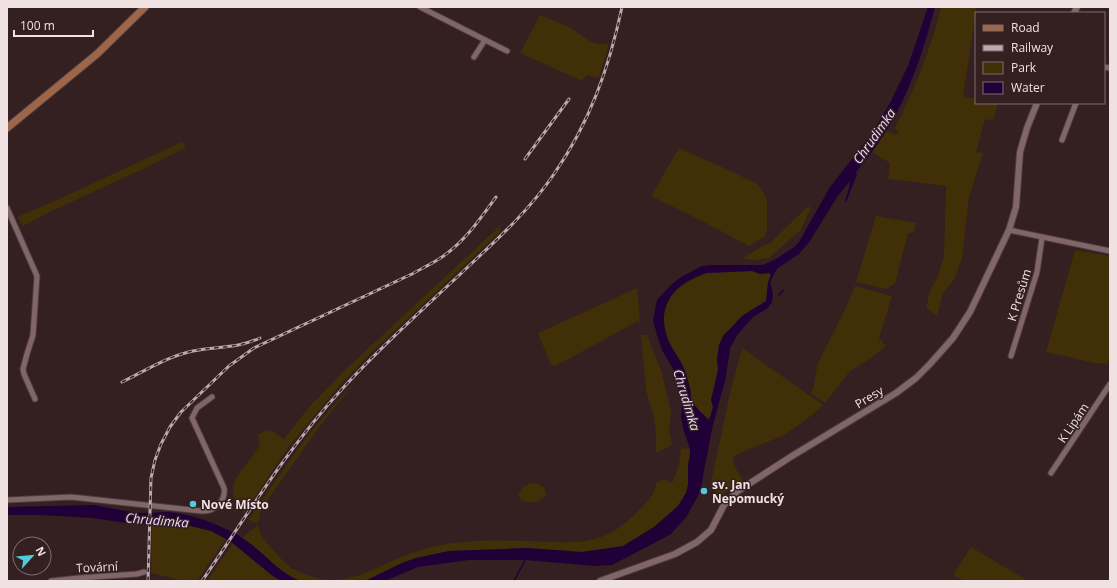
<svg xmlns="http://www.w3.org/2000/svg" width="1117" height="588" viewBox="0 0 1117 588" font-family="'Open Sans',sans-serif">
	<rect width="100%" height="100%" fill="#341f21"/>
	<!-- green -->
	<g fill="#412f08">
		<path d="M941,7H977L963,96L976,99V103H998L993,121L985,119L976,152L983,153L969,197L962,258L954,280L943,293L937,316L926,308L930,291L937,278L944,257L946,186L888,179L890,163L872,152L886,130L890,133L896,134L899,132L895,128C914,89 931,50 941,7Z"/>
		<path d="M540,15L571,28L588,40L597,44H609L599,78L587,75L582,81L520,53Z"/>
		<path d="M182,142L186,147L147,167L52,211L23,226L17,217L46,205Z"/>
		<path d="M679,148L733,172L757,184L763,191L767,200V231L764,237L749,246L700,220L651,196Z"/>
		<path d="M808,206L811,208L801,230L769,258L756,260L743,259V258L764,245V246L770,243Z"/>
		<path d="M876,216L916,223L914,233H908L895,284L886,289L856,282Z"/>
		<path d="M501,225L499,233L375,349L340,385L290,445L244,513C217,485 247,469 260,444L257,435C273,427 270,430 284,439L309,407L346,369Z"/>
		<path d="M1075,250L1110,256V356L1107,364L1095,363L1046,352Z"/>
		<path d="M752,271L760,274L769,273L771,275C766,284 768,291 766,301L742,316L719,345L717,359L718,370L711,400L713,407L709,420L698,409L691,399L690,389L668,341L663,322L665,306L669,298L677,288L701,275L707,273Z"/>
		<path d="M855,286L892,296L879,338L886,346L871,358L850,371L825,403L811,394C816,383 815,371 819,361C831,336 845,312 855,286Z"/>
		<path d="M637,288L640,323L639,324L638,321L561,363L555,366L551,365L538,333Z"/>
		<path d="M641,335H647L662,373L671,412L669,432L671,439L672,445L656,453V433L654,417L646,390Z"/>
		<path d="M742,348L823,405C815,414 794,429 784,435C767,443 749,448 733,457L735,467L744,482L719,496L713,488L711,482L730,393Z"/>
		<path d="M362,373L320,426L264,505L260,512L258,524L248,520L297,450L313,429Z"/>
		<path d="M681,448L690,449L688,485L686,493L678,506L654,527L623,546L582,552L527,548L449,551L416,558L402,563L365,581H300C286,575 278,568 267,558C259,551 250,545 242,538L258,525C259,529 260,533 262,536C268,545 285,564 293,569C302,574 313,577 322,579C349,583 370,571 394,560C407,554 422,549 437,546C463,540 495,540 521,541C572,541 599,552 639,510C647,502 655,495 656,483L664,479L672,483L679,465Z"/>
		<path d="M531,483C540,483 546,486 546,496C538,503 525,506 518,496C521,489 525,485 531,483Z"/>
		<path d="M152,525L191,526L211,531L226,539L197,581H184L151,573Z"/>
		<path d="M233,543L274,577L282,581H207Z"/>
		<path d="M971,547L1028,581H965L953,575Z"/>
	</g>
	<!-- water -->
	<g fill="#210037" fill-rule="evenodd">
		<path d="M928,7H935C926,42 913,82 896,114C885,135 871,154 856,172L857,175L846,202L845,201L849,188L850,181L837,197L810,241L799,254L778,268L776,271L770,282L773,294L772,302L768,308L753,317L738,334L730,348L726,377L712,429L700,492L687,516L671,534L662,539L612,565L595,566L525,560H469L418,567L385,581H365L402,563L416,558L449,551L527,548L582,552L623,546L654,527L678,506L686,493L688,485V464L690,456V449L683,428L681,417L682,405L676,374L662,350L657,335L653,320L657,300L672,284L681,277L702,266L711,265H763L776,259L794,247L799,242L830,187L871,135L890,103L908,66ZM752,271L760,274L769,273L771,275C766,285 768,291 766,301L742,316L723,336L719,345L717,359L718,370L711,400L713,407L709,420C703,414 694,407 691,399C690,396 691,392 690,389C689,382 686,373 683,366C679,358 673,350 669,342C654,307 674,283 707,273Z"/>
		<path d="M93,505C106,507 119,510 132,512C143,514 155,512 166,512C190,513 215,523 236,534C260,547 275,571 300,581H282L274,577L230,541L211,531L191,526L127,523L92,518L41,515H7V507Z"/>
	</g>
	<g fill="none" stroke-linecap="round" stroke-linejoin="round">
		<!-- stream -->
		<g stroke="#210037" stroke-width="1.5">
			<path d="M779,295L783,290"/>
			<path d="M514,581L525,560"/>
		</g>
		<!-- minor casing -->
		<g stroke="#4e3c3e" stroke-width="7">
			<g id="minor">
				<path d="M420,7L507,51"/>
				<path d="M474,57L485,40"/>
				<path d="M1104,67L1110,68"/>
				<path d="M1062,140L1076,103"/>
				<path d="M7,208L37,276L33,335L27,354L23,369L24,374L35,399"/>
				<path d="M1009,230L1110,251"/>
				<path d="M1011,356L1037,272L1042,238"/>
				<path d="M1051,473L1110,384"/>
				<path d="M7,500L71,497L201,511C214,512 226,502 224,488L192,418L197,408L212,397"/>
				<path d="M51,581L79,578L137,574L144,572"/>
			</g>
		</g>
		<!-- tertiary casing -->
		<g stroke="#4e3c3e" stroke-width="8">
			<g id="tertiary">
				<path d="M1074,13L1077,7"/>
				<path d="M600,581L675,554L697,542L711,530L724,505L738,491L792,456L896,393L916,378L930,364L953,338L970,312L1009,230L1016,207L1020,152L1027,128L1037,103"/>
			</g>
		</g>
		<!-- secondary casing -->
		<g stroke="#4e3c3e" stroke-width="9">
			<path id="secondary" d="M7,128L97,54L145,7"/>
		</g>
		<!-- minor -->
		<use href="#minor" stroke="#806667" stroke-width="5"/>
		<!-- tertiary -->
		<use href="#tertiary" stroke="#806667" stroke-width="6"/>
		<!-- secondary -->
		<use href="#secondary" stroke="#9d6649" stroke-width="7"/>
		<!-- rail casing -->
		<g stroke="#baaaab" stroke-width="3">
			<g id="rail">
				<path d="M525,159L569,99"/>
				<path d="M122,382C145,371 168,356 193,351C218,346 236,349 260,338"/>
				<path d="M148,581L151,478L155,460L161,444L170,427L181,412L229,366L254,348L412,274C419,270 427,266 434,262C461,247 478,222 496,197"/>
				<path d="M202,581C247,515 289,446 343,388C383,344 428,305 471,264C501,236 531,208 554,174C590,122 609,68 622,7"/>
			</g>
		</g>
		<!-- rail -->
		<use href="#rail" stroke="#341f21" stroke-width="1.5" stroke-dasharray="4.5" stroke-linecap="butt"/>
	</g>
	<!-- markers -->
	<g fill="#52cbd9" stroke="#341f21" stroke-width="1.5">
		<circle cx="704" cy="491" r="4"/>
		<circle cx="193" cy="504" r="4"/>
	</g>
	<g text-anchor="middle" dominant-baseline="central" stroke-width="3" stroke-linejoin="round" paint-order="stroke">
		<!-- street labels -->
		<g font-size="12" fill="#f0e1e2" stroke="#341f21">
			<text transform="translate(1019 295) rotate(-73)">K Presům</text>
			<text transform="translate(869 397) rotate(-31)">Presy</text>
			<text transform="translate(1073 423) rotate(-56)">K Lipám</text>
			<text transform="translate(97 567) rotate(-3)">Tovární</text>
		</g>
		<!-- poi labels -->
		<g font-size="12" font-weight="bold" fill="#f0e1e2" stroke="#341f21" text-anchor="start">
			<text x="712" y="484">sv. Jan<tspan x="712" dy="14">Nepomucký</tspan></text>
			<text x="201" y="504">Nové Místo</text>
		</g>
		<!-- water labels -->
		<g font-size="13" font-style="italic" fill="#ecdaff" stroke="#341f21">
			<text transform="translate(874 136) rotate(-55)">Chrudimka</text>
			<text transform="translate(687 400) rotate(73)">Chrudimka</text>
			<text transform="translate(157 520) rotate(5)">Chrudimka</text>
		</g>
	</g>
	<!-- border -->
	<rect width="1117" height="588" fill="none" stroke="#f0e1e2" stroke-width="16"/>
	<!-- legend -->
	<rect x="975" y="12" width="130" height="92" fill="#341f21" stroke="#7f6d6e"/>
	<rect x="983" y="25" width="20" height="6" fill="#9d6649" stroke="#7f6d6e"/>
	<text x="1011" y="32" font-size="12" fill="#f0e1e2">Road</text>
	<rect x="983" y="45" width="20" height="6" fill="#baaaab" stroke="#7f6d6e"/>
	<text x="1011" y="52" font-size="12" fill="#f0e1e2">Railway</text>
	<rect x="983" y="62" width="20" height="12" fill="#412f08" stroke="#7f6d6e"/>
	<text x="1011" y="72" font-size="12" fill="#f0e1e2">Park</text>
	<rect x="983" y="82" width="20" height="12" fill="#210037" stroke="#7f6d6e"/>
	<text x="1011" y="92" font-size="12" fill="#f0e1e2">Water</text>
	<!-- north arrow -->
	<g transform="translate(32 556) rotate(63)"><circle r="19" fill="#341f21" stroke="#7f6d6e"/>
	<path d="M0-3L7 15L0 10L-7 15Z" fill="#52cbd9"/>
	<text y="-6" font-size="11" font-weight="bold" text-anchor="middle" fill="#f0e1e2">N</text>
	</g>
	<!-- scale -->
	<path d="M14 30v6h79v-6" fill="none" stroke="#f0e1e2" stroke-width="2"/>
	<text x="20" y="30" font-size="12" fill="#f0e1e2" stroke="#341f21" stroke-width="3" paint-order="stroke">100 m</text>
</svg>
